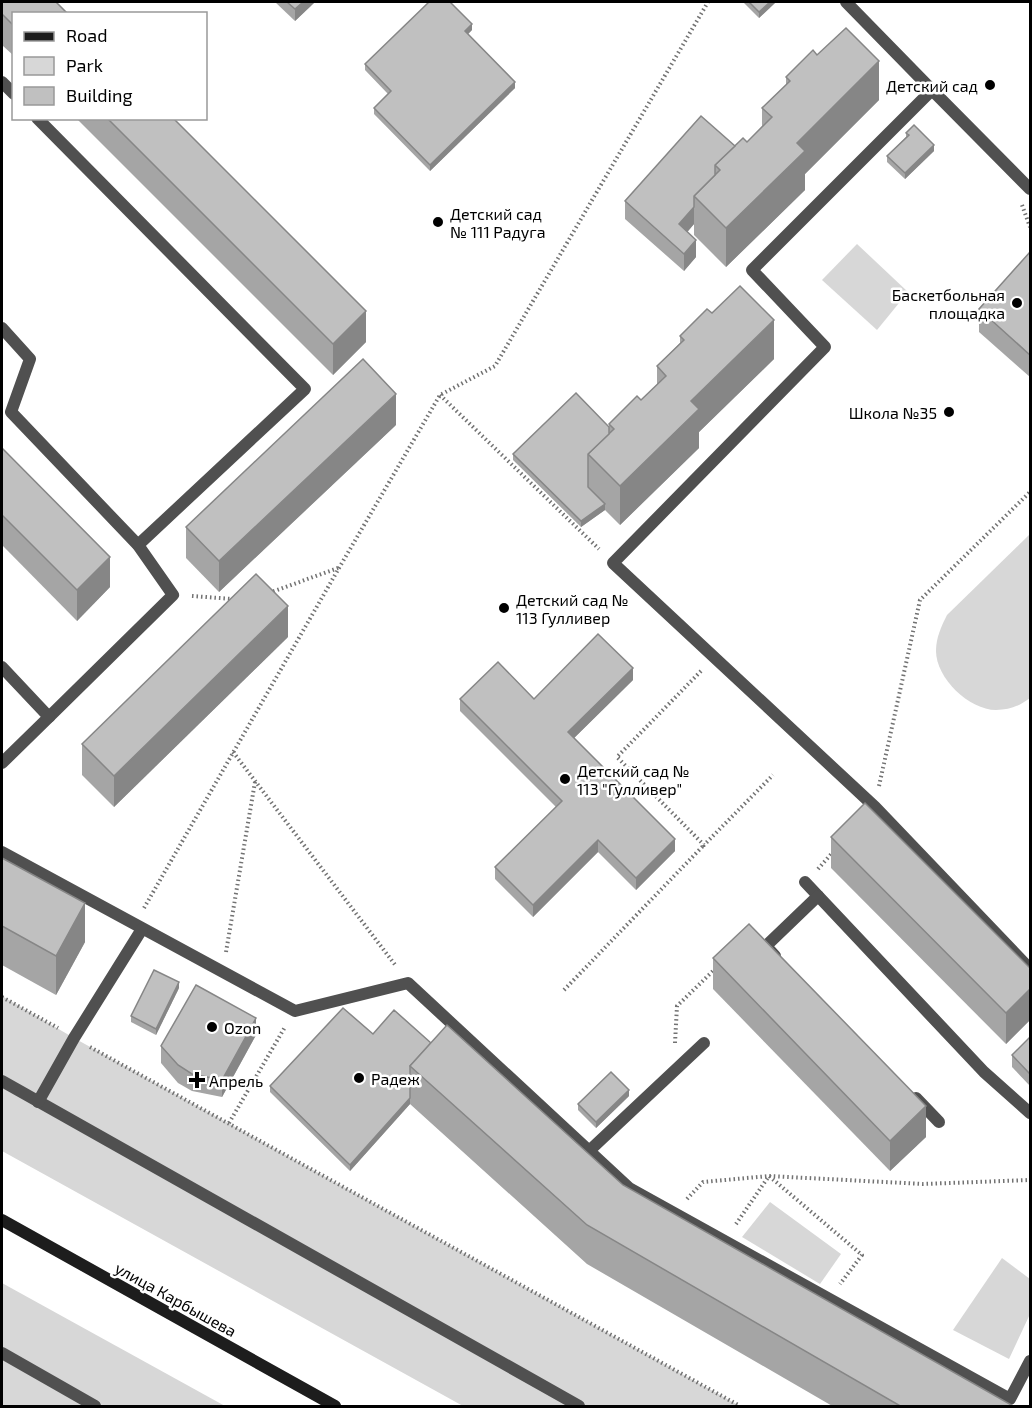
<svg xmlns="http://www.w3.org/2000/svg" width="1032" height="1408" viewBox="0 0 1032 1408" font-family="'Exo 2',sans-serif">
	<rect width="100%" height="100%" fill="#fff"/>
	<!-- green -->
	<g fill="#d7d7d7">
		<path d="M857,244L908,292L877,330L822,280Z"/>
		<path d="M1030,534V698C1019,706 1010,710 996,710C969,710 936,678 936,651C936,638 941,627 947,615Z"/>
		<path d="M2,996L74,1038L740,1406H463L2,1151Z"/>
		<path d="M770,1202L841,1254L820,1284L742,1237Z"/>
		<path d="M1002,1258L1030,1279V1314L1009,1359L953,1330Z"/>
		<path d="M2,1283L225,1406H2Z"/>
	</g>
	<g fill="none" stroke-linecap="round" stroke-linejoin="round">
		<!-- path -->
		<g stroke="#727272" stroke-width="4" stroke-dasharray="1.5 3" stroke-linecap="butt">
			<path d="M1022,205L1030,227"/>
			<path d="M440,395L599,549"/>
			<path d="M269,593L338,568"/>
			<path d="M192,596L233,599"/>
			<path d="M701,671L617,757L704,845L773,775"/>
			<path d="M233,752L396,966"/>
			<path d="M879,786L920,600L1030,492"/>
			<path d="M818,869L833,852"/>
			<path d="M144,908L339,568L440,395L495,366L708,2"/>
			<path d="M226,952L255,782"/>
			<path d="M564,990L704,845"/>
			<path d="M2,997L58,1028"/>
			<path d="M675,1043L677,1006L716,968"/>
			<path d="M90,1047L740,1406"/>
			<path d="M229,1123L285,1027"/>
			<path d="M687,1199L703,1182L769,1176L862,1255L840,1284"/>
			<path d="M736,1224L769,1176L923,1184L1030,1180"/>
		</g>
		<!-- lane -->
		<g stroke="#505050" stroke-width="12">
			<path d="M846,2L932,90L752,270L825,347L613,563L875,807L1030,969"/>
			<path d="M2,82L14,94"/>
			<path d="M932,90L1030,189"/>
			<path d="M37,118L305,389L138,545"/>
			<path d="M2,328L30,359L11,412L138,545L173,595L49,717"/>
			<path d="M2,667L49,717L2,763"/>
			<path d="M2,852L295,1011L408,983L629,1188L1010,1399L1030,1361"/>
			<path d="M805,882L984,1072L1030,1113"/>
			<path d="M775,956L766,946L818,896"/>
			<path d="M2,1081L579,1406"/>
			<path d="M916,1098L939,1122"/>
			<path d="M38,1102L74,1038L142,929"/>
			<path d="M589,1151L704,1043"/>
			<path d="M2,1353L95,1406"/>
		</g>
		<!-- secondary -->
		<path stroke="#1d1d1d" stroke-width="12" d="M2,1220L335,1406"/>
	</g>
	<!-- wall -->
	<g fill="#a5a5a5">
		<path d="M2,2L14,14V56L2,45Z"/>
		<path d="M275,2H315L295,21Z"/>
		<path d="M743,2H776L759,18Z"/>
		<path d="M472,30L468,34L515,88L430,171L374,114V108L388,94L365,70V64Z"/>
		<path d="M817,55L879,100L805,174V190L726,267L694,235V224L687,232L696,257L684,271L625,219V201L735,146L747,142L762,126V108L786,85V77Z"/>
		<path d="M76,118H173L366,342L333,375Z"/>
		<path d="M906,133L934,151L905,179L887,162V156L906,137Z"/>
		<path d="M1030,252V377L979,332V309Z"/>
		<path d="M712,313L774,359L699,432V448L620,525L605,510L581,527L513,460V454L609,427V424L641,400L657,385V366L680,343V336Z"/>
		<path d="M396,425L219,592L186,558V527Z"/>
		<path d="M2,448L110,587L77,621L2,545Z"/>
		<path d="M288,637L114,807L82,775V744Z"/>
		<path d="M633,680L574,738L675,851L636,890L598,852L533,917L495,879V867L556,807L460,711V699H534Z"/>
		<path d="M831,837L1030,968V1020L1006,1044L831,868Z"/>
		<path d="M2,858L85,942L56,995L2,965Z"/>
		<path d="M713,958L926,1137L890,1171L713,989Z"/>
		<path d="M179,988L156,1035L131,1022V1016Z"/>
		<path d="M373,1034L431,1043L623,1185L1015,1407H834L587,1264L410,1104L350,1171L270,1092V1086Z"/>
		<path d="M256,1035L222,1097L192,1091L178,1083L161,1063V1046Z"/>
		<path d="M1030,1037V1086L1012,1067V1055Z"/>
		<path d="M629,1096L596,1128L578,1110V1104Z"/>
	</g>
	<!-- shaded-wall -->
	<g fill="#868686">
		<path d="M303,2H315L295,21V9Z"/>
		<path d="M770,2H776L759,18V12Z"/>
		<path d="M472,24V30L465,37V31Z"/>
		<path d="M879,61V100L805,174V190L726,267V228L797,143Z"/>
		<path d="M515,82V88L430,171V165Z"/>
		<path d="M934,145V151L905,179V173Z"/>
		<path d="M694,207V224L679,242V224Z"/>
		<path d="M696,240V257L684,271V254Z"/>
		<path d="M366,311V342L333,375V344Z"/>
		<path d="M774,320V359L699,432V448L620,525V486L691,401Z"/>
		<path d="M396,394V425L219,592V561Z"/>
		<path d="M605,504V510L581,527V521Z"/>
		<path d="M110,557V587L77,621V590Z"/>
		<path d="M288,606V637L114,807V776Z"/>
		<path d="M633,668V680L568,744V732Z"/>
		<path d="M675,839V851L636,890V878Z"/>
		<path d="M598,840V852L533,917V905Z"/>
		<path d="M85,903V942L56,995V956Z"/>
		<path d="M179,982V988L156,1035V1029Z"/>
		<path d="M1030,989V1020L1006,1044V1013Z"/>
		<path d="M256,1018V1035L222,1097V1080Z"/>
		<path d="M629,1090V1096L596,1128V1122Z"/>
		<path d="M410,1098V1104L350,1171V1165Z"/>
		<path d="M926,1106V1137L890,1171V1141Z"/>
	</g>
	<!-- building -->
	<g fill="#c0c0c0" stroke="#868686" stroke-width="1.5">
		<path d="M2,2H56L68,14H14V26L2,14Z"/>
		<path d="M287,2H303L295,9Z"/>
		<path d="M429,2H450L472,24L465,31L515,82L430,165L374,108L391,91L365,64Z"/>
		<path d="M749,2H770L759,12Z"/>
		<path d="M846,28L879,61L797,143L805,151L726,228L694,196L720,170L715,165L743,138L747,142L772,117L762,108L790,81L786,77L813,50L817,55Z"/>
		<path d="M701,116L735,146L715,165V175L694,196V207L679,224L696,240L684,254L625,201Z"/>
		<path d="M107,118H173L366,311L333,344Z"/>
		<path d="M914,125L934,145L905,173L887,156L909,135L906,133Z"/>
		<path d="M1030,252V355L979,309Z"/>
		<path d="M740,286L774,320L691,401L699,409L620,486L588,454L614,429L609,424L637,396L641,400L666,376L657,366L684,340L680,336L707,309L712,313Z"/>
		<path d="M363,359L396,394L219,561L186,527Z"/>
		<path d="M576,393L609,427V434L588,454V487L605,504L581,521L513,454Z"/>
		<path d="M2,448L110,557L77,590L2,515Z"/>
		<path d="M256,574L288,606L114,776L82,744Z"/>
		<path d="M598,634L633,668L568,732L675,839L636,878L598,840L533,905L495,867L562,801L460,699L498,662L534,699Z"/>
		<path d="M865,803L1030,968V989L1006,1013L831,837Z"/>
		<path d="M2,858L85,903L56,956L2,926Z"/>
		<path d="M749,924L926,1106L890,1141L713,958Z"/>
		<path d="M154,970L179,982L156,1029L131,1016Z"/>
		<path d="M196,985L256,1018L222,1080L192,1074L178,1065L161,1046Z"/>
		<path d="M343,1008L373,1034L394,1010L431,1043L410,1066V1098L350,1165L270,1086Z"/>
		<path d="M447,1025L623,1185L1015,1407H902L587,1225L410,1066Z"/>
		<path d="M1030,1037V1074L1012,1055Z"/>
		<path d="M611,1072L629,1090L596,1122L578,1104Z"/>
	</g>
	<!-- markers -->
	<g fill="#000" stroke="#fff" stroke-width="2">
		<circle cx="990" cy="85" r="6"/>
		<circle cx="438" cy="222" r="6"/>
		<circle cx="1017" cy="303" r="6"/>
		<circle cx="949" cy="412" r="6"/>
		<circle cx="504" cy="608" r="6"/>
		<circle cx="565" cy="779" r="6"/>
		<circle cx="212" cy="1027" r="6"/>
		<circle cx="359" cy="1078" r="6"/>
		<path d="M194 1071h6v6h6v6h-6v6h-6v-6h-6v-6h6z"/>
	</g>
	<g text-anchor="middle" dominant-baseline="central" stroke-width="5" stroke-linejoin="round" paint-order="stroke">
		<!-- poi labels -->
		<g font-size="16" fill="#000" stroke="#fff" text-anchor="start">
			<text x="978" y="85" text-anchor="end">Детский сад</text>
			<text x="450" y="213">Детский сад<tspan x="450" dy="18">№ 111 Радуга</tspan></text>
			<text x="1005" y="294" text-anchor="end">Баскетбольная<tspan x="1005" dy="18">площадка</tspan></text>
			<text x="937" y="412" text-anchor="end">Школа №35</text>
			<text x="516" y="599">Детский сад №<tspan x="516" dy="18">113 Гулливер</tspan></text>
			<text x="577" y="770">Детский сад №<tspan x="577" dy="18">113 "Гулливер"</tspan></text>
			<text x="224" y="1027">Ozon</text>
			<text x="371" y="1078">Радеж</text>
			<text x="209" y="1080">Апрель</text>
		</g>
		<!-- street labels -->
		<g font-size="16" fill="#000" stroke="#fff">
			<text transform="translate(176 1299) rotate(29)">улица Карбышева</text>
		</g>
	</g>
	<!-- border -->
	<rect width="1032" height="1408" fill="none" stroke="#000000" stroke-width="6"/>
	<!-- legend -->
	<rect x="12" y="12" width="195" height="108" fill="#ffffff" stroke="#999999" stroke-width="1.5"/>
	<rect x="24" y="32" width="30" height="9" fill="#1d1d1d" stroke="#999999" stroke-width="1.5"/>
	<text x="66" y="42" font-size="18" fill="#000000">Road</text>
	<rect x="24" y="57" width="30" height="18" fill="#d7d7d7" stroke="#999999" stroke-width="1.5"/>
	<text x="66" y="72" font-size="18" fill="#000000">Park</text>
	<rect x="24" y="87" width="30" height="18" fill="#c0c0c0" stroke="#999999" stroke-width="1.5"/>
	<text x="66" y="102" font-size="18" fill="#000000">Building</text>
</svg>
